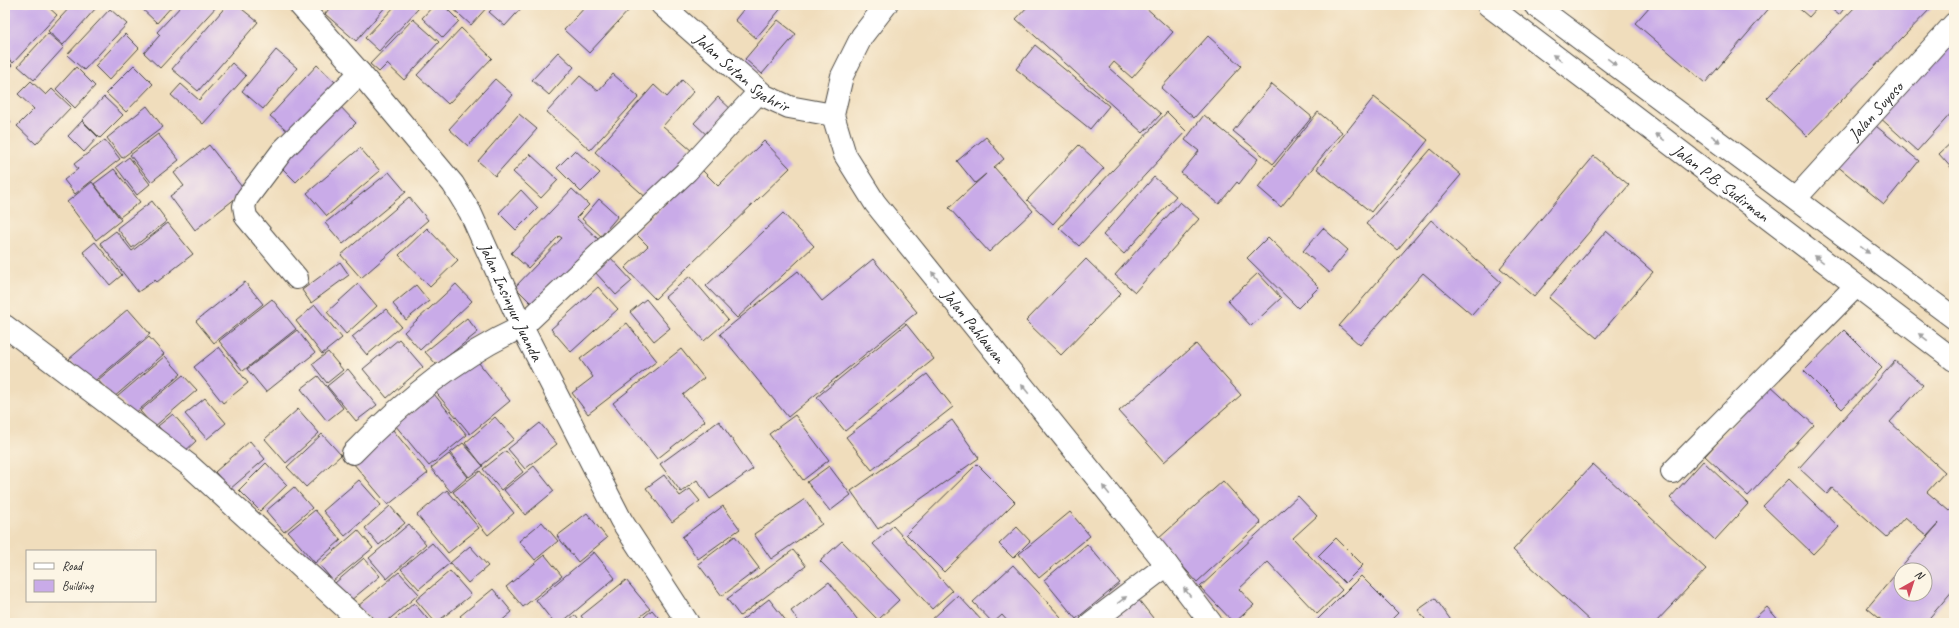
<svg xmlns="http://www.w3.org/2000/svg" width="1959" height="628" viewBox="0 0 1959 628" font-family="Caveat,sans-serif">
	<rect width="100%" height="100%" fill="#fcf5e5"/>
	<filter id="ink" filterUnits="userSpaceOnUse"><feTurbulence type="fractalNoise" baseFrequency=".025" numOctaves="2"/><feDisplacementMap in="SourceGraphic" scale="8" xChannelSelector="R" yChannelSelector="G"/><feConvolveMatrix kernelMatrix="1 2 1 2 8 2 1 2 1" color-interpolation-filters="sRGB"/></filter>
	<filter id="wash" filterUnits="userSpaceOnUse"><feTurbulence type="fractalNoise" baseFrequency=".012" numOctaves="4" result="noise"/><feDisplacementMap in="SourceGraphic" scale="16" xChannelSelector="R" yChannelSelector="G"/><feGaussianBlur stdDeviation="0.9" result="paint"/><feColorMatrix in="noise" values="0 0 0 0 0 0 0 0 0 0 0 0 0 0 0 0 0 1.4 0 .05"/><feComposite in="paint" operator="in"/></filter>
	<g filter="url(#wash)">
		<rect width="100%" height="100%" fill="#f0ddbc"/>
		<g id="blocks">
			<!-- building -->
			<g fill="#c9abe8" fill-rule="evenodd">
				<path d="M12,5H46L57,15L13,63L5,55V12Z"/>
				<path d="M72,5H93L96,8L63,45L48,31Z"/>
				<path d="M138,5H173L157,23Z"/>
				<path d="M182,5H218L160,68L144,53L160,35L157,32Z"/>
				<path d="M227,5H237L258,22L198,91L172,69Z"/>
				<path d="M332,5H387L356,41L325,14Z"/>
				<path d="M396,5H413L418,9L379,51L365,38Z"/>
				<path d="M434,5H443L459,21L443,38L422,18Z"/>
				<path d="M449,5H489L471,25Z"/>
				<path d="M496,5H524L505,26L489,12Z"/>
				<path d="M587,5H628L631,8L589,53L564,30Z"/>
				<path d="M747,5H784L756,38L735,20Z"/>
				<path d="M1029,5H1143L1173,32L1132,78L1114,62L1109,68L1161,114L1143,133L1016,19Z"/>
				<path d="M1651,5H1772L1705,83L1635,23Z"/>
				<path d="M1795,5H1820L1809,17Z"/>
				<path d="M1826,5H1847L1839,15Z"/>
				<path d="M1857,5H1934L1807,136L1767,98Z"/>
				<path d="M110,9L127,24L84,70L67,55Z"/>
				<path d="M413,19L439,42L404,80L387,64L379,72L370,64Z"/>
				<path d="M778,20L796,34L762,74L745,59Z"/>
				<path d="M461,28L492,58L448,104L417,75Z"/>
				<path d="M1954,31V110L1917,151L1878,116Z"/>
				<path d="M48,33L64,47L34,80L18,66Z"/>
				<path d="M125,34L139,48L109,80L95,66Z"/>
				<path d="M1208,36L1241,66L1194,118L1161,88Z"/>
				<path d="M1035,45L1109,106L1090,129L1016,69Z"/>
				<path d="M276,50L297,68L263,109L242,91Z"/>
				<path d="M558,52L574,67L549,95L532,80Z"/>
				<path d="M5,59L12,65L5,73Z"/>
				<path d="M232,63L246,76L203,124L171,95L181,84L199,100Z"/>
				<path d="M134,65L153,84L126,112L106,93Z"/>
				<path d="M317,65L336,83L290,133L270,116Z"/>
				<path d="M76,67L95,86L75,108L56,89Z"/>
				<path d="M613,74L639,97L590,150L547,112L580,76L598,91Z"/>
				<path d="M495,79L513,95L468,146L449,129Z"/>
				<path d="M682,80L694,91L663,126L692,151L649,200L595,152L654,85L667,97Z"/>
				<path d="M31,81L46,95L52,89L71,107L36,144L17,126L34,109L18,94Z"/>
				<path d="M1272,84L1312,117L1273,164L1233,131Z"/>
				<path d="M104,97L123,115L100,138L82,120Z"/>
				<path d="M718,97L734,112L710,138L694,123Z"/>
				<path d="M1374,97L1428,140L1371,212L1317,169Z"/>
				<path d="M337,103L356,123L296,182L277,163Z"/>
				<path d="M147,106L163,127L122,158L107,138Z"/>
				<path d="M1167,112L1186,131L1079,246L1059,228Z"/>
				<path d="M1318,112L1342,132L1281,207L1258,187Z"/>
				<path d="M519,114L537,129L495,176L478,161Z"/>
				<path d="M1204,115L1258,159L1239,184L1237,182L1219,204L1181,173L1199,151L1185,140Z"/>
				<path d="M5,116L11,122L5,129Z"/>
				<path d="M82,121L98,137L84,152L68,136Z"/>
				<path d="M1871,122L1919,161L1884,204L1836,165Z"/>
				<path d="M158,134L179,160L151,182L130,155Z"/>
				<path d="M986,137L1004,159L994,167L1033,211L989,252L949,208L986,174L975,183L957,161Z"/>
				<path d="M105,140L120,159L75,194L64,180L78,169L74,164Z"/>
				<path d="M1954,140V171L1939,154Z"/>
				<path d="M764,141L790,168L655,299L625,268L648,246L635,233L701,169L718,186Z"/>
				<path d="M209,145L245,191L195,230L170,196L184,186L174,173Z"/>
				<path d="M1079,145L1104,168L1053,224L1027,200Z"/>
				<path d="M360,148L380,171L327,216L307,193Z"/>
				<path d="M1431,149L1461,175L1397,250L1366,224Z"/>
				<path d="M575,150L600,173L581,192L557,168Z"/>
				<path d="M530,154L558,180L541,198L513,172Z"/>
				<path d="M1594,156L1629,185L1534,297L1500,268Z"/>
				<path d="M129,157L150,184L137,195L116,167Z"/>
				<path d="M114,169L140,202L120,217L94,184Z"/>
				<path d="M389,172L406,192L343,244L325,223Z"/>
				<path d="M1154,177L1176,196L1124,254L1103,235Z"/>
				<path d="M92,182L121,220L96,240L67,202Z"/>
				<path d="M572,189L589,205L576,218L600,241L536,308L515,287L562,238L559,236L528,268L511,253Z"/>
				<path d="M521,190L538,208L516,230L499,213Z"/>
				<path d="M409,197L428,220L361,278L341,255Z"/>
				<path d="M599,199L618,216L601,236L582,219Z"/>
				<path d="M152,201L167,221L132,248L117,228Z"/>
				<path d="M1180,202L1199,219L1135,292L1115,275Z"/>
				<path d="M783,213L814,246L737,318L706,286Z"/>
				<path d="M1431,220L1501,282L1472,315L1423,273L1360,345L1339,326Z"/>
				<path d="M168,223L193,254L157,282L155,280L138,292L100,243L116,231L132,251Z"/>
				<path d="M427,228L458,260L430,287L399,255Z"/>
				<path d="M1323,228L1348,250L1329,273L1303,251Z"/>
				<path d="M1606,231L1653,272L1597,338L1549,298Z"/>
				<path d="M1268,237L1319,287L1298,308L1247,258Z"/>
				<path d="M95,242L122,275L110,285L83,252Z"/>
				<path d="M610,257L632,281L616,295L594,271Z"/>
				<path d="M873,259L917,312L788,417L720,334L798,271L822,301Z"/>
				<path d="M1086,259L1121,293L1061,355L1026,321Z"/>
				<path d="M340,262L349,275L311,303L302,290Z"/>
				<path d="M1258,273L1281,298L1251,326L1228,301Z"/>
				<path d="M690,276L728,320L704,341L665,297Z"/>
				<path d="M245,282L263,304L214,343L196,321Z"/>
				<path d="M358,284L377,306L346,334L327,312Z"/>
				<path d="M456,284L472,301L420,350L404,332Z"/>
				<path d="M416,285L429,301L406,320L393,304Z"/>
				<path d="M598,287L618,309L571,352L551,329Z"/>
				<path d="M272,299L296,329L243,371L219,341Z"/>
				<path d="M646,299L670,328L654,341L630,312Z"/>
				<path d="M315,305L342,338L322,354L296,321Z"/>
				<path d="M128,309L150,334L91,384L69,359Z"/>
				<path d="M386,309L401,326L367,355L352,337Z"/>
				<path d="M467,318L478,332L437,365L425,352Z"/>
				<path d="M627,323L657,361L588,414L572,393L593,377L580,359Z"/>
				<path d="M906,324L934,359L845,431L817,397Z"/>
				<path d="M297,330L315,353L266,392L247,369Z"/>
				<path d="M1844,330L1882,368L1842,409L1804,371Z"/>
				<path d="M149,337L164,354L113,398L98,380Z"/>
				<path d="M399,339L423,367L387,398L363,369Z"/>
				<path d="M1196,344L1241,395L1164,462L1119,411Z"/>
				<path d="M219,347L248,383L223,403L194,367Z"/>
				<path d="M681,349L704,378L683,395L705,421L657,459L613,403Z"/>
				<path d="M328,352L343,370L327,383L312,364Z"/>
				<path d="M165,356L181,374L133,415L117,397Z"/>
				<path d="M474,357L510,401L470,434L434,390Z"/>
				<path d="M1895,361L1923,385L1890,422L1945,472L1927,492L1949,511L1954,506V589L1925,623H1885L1867,608L1939,523L1927,536L1905,517L1887,537L1832,488L1827,494L1799,468ZM1901,570H1925V594H1901Z"/>
				<path d="M348,369L377,405L356,421L327,386Z"/>
				<path d="M927,374L953,407L872,470L846,437Z"/>
				<path d="M183,375L197,390L154,427L140,411Z"/>
				<path d="M318,376L343,408L327,421L301,389Z"/>
				<path d="M1770,385L1814,425L1748,496L1705,456Z"/>
				<path d="M434,394L467,435L429,466L395,425Z"/>
				<path d="M205,398L226,423L207,439L185,414Z"/>
				<path d="M298,409L319,433L286,463L265,439Z"/>
				<path d="M173,414L196,441L182,454L158,426Z"/>
				<path d="M795,415L829,460L803,480L769,434Z"/>
				<path d="M495,417L514,439L482,465L465,443Z"/>
				<path d="M952,420L979,458L878,529L851,491Z"/>
				<path d="M719,421L753,469L710,499L697,480L681,492L660,464Z"/>
				<path d="M540,423L557,444L525,469L508,449Z"/>
				<path d="M393,430L428,473L388,505L353,463Z"/>
				<path d="M322,434L341,455L306,487L287,467Z"/>
				<path d="M250,441L265,459L230,489L215,472Z"/>
				<path d="M463,443L483,466L469,477L450,453Z"/>
				<path d="M506,451L523,472L501,490L483,469Z"/>
				<path d="M449,454L468,477L451,492L431,468Z"/>
				<path d="M1703,461L1748,504L1715,540L1670,498Z"/>
				<path d="M266,463L287,485L260,511L239,490Z"/>
				<path d="M977,464L1015,502L944,572L906,534Z"/>
				<path d="M1593,464L1706,569L1655,623H1592L1513,550Z"/>
				<path d="M534,466L554,491L525,515L504,490Z"/>
				<path d="M829,466L851,495L830,511L807,482Z"/>
				<path d="M480,471L514,513L488,535L453,492Z"/>
				<path d="M664,475L680,496L690,489L700,501L672,522L646,488Z"/>
				<path d="M1789,479L1839,527L1813,554L1763,506Z"/>
				<path d="M359,480L381,505L345,536L323,511Z"/>
				<path d="M1223,481L1261,523L1197,582L1158,539Z"/>
				<path d="M294,487L312,508L284,532L266,511Z"/>
				<path d="M447,490L479,528L448,553L417,515Z"/>
				<path d="M1298,496L1317,516L1293,538L1342,590L1317,614L1268,562L1239,589L1254,605L1234,623L1200,587Z"/>
				<path d="M805,499L822,524L771,559L754,534Z"/>
				<path d="M390,506L405,523L379,545L365,528Z"/>
				<path d="M723,506L740,529L698,559L682,537Z"/>
				<path d="M315,510L341,540L315,563L288,532Z"/>
				<path d="M1070,512L1090,536L1039,578L1019,554Z"/>
				<path d="M587,513L607,538L578,562L557,536Z"/>
				<path d="M542,522L558,541L535,560L519,541Z"/>
				<path d="M409,524L426,544L387,579L369,558Z"/>
				<path d="M893,526L952,591L932,609L873,544Z"/>
				<path d="M1017,527L1030,541L1013,558L999,544Z"/>
				<path d="M358,530L373,548L333,581L319,564Z"/>
				<path d="M735,536L759,568L722,596L698,564Z"/>
				<path d="M1336,538L1363,565L1345,583L1318,556Z"/>
				<path d="M842,541L899,600L878,620L820,561Z"/>
				<path d="M432,543L450,563L419,589L401,569Z"/>
				<path d="M1087,544L1120,583L1076,619L1044,580Z"/>
				<path d="M470,546L488,566L468,583L450,563Z"/>
				<path d="M793,550L806,566L740,616L727,599Z"/>
				<path d="M594,552L615,578L561,623H554L536,600Z"/>
				<path d="M545,555L562,576L523,607L506,587Z"/>
				<path d="M364,558L380,576L350,601L335,583Z"/>
				<path d="M1013,565L1061,617L1054,623H1009L1002,615L993,623L973,602Z"/>
				<path d="M450,571L471,595L436,623L416,600Z"/>
				<path d="M399,572L419,594L385,623H373L358,606Z"/>
				<path d="M1361,576L1398,613L1388,623H1314Z"/>
				<path d="M626,580L650,609L632,623H586L581,616Z"/>
				<path d="M829,582L848,607L860,623H800L791,611Z"/>
				<path d="M493,589L512,612L499,623H466L460,616Z"/>
				<path d="M1134,594L1157,623H1097Z"/>
				<path d="M958,595L984,623H928Z"/>
				<path d="M1435,598L1453,623H1428L1418,610Z"/>
				<path d="M769,599L787,622L738,623Z"/>
				<path d="M414,603L431,623H391Z"/>
				<path d="M1767,607L1781,623H1749Z"/>
				<path d="M652,610L663,623H637Z"/>
				<path d="M575,615L581,623H565Z"/>
				<path d="M1932,619L1937,623H1929Z"/>
			</g>
		</g>
	</g>
	<g filter="url(#ink)">
		<use href="#blocks" fill-opacity="0" stroke="#494641" stroke-width="1"/>
		<g fill="none" stroke-linecap="round" stroke-linejoin="round">
			<!-- minor casing -->
			<g stroke="#494641" stroke-width="24">
				<g id="minor">
					<path id="s1" d="M300,5L360,73L453,184L470,212L522,327L621,520L688,623"/>
					<path id="s2" d="M662,5L765,96L789,107L833,115"/>
					<path id="s3" d="M1796,198L1954,24"/>
					<path d="M297,278L246,217L244,206L247,198L283,150L360,73"/>
					<path d="M5,326L189,465L362,623"/>
					<path d="M353,453C401,403 458,356 522,327L687,171L759,92"/>
					<path d="M1672,472L1855,287"/>
					<path d="M1091,623L1167,565"/>
				</g>
			</g>
			<!-- major casing -->
			<g stroke="#494641" stroke-width="24">
				<g id="major">
					<path id="s4" d="M886,5L862,36L842,76L833,115L845,155L875,203L1167,565L1211,623"/>
					<path id="s5" d="M1488,5L1954,360"/>
					<path d="M1535,5L1954,318"/>
				</g>
			</g>
			<!-- minor -->
			<use href="#minor" stroke="#fff" stroke-width="22"/>
			<!-- major -->
			<use href="#major" stroke="#fff" stroke-width="22"/>
		</g>
		<!-- one-way arrows -->
		<defs><path id="oneway-solid" d="M-6-.8H1V-3.2L6.5 0L1 3.2V.8H-6Z"/></defs>
		<g fill="#a0a0a0">
			<use href="#oneway-solid" transform="translate(1557 58) rotate(-143)"/>
			<use href="#oneway-solid" transform="translate(1612 62) rotate(37)"/>
			<use href="#oneway-solid" transform="translate(1660 137) rotate(-143)"/>
			<use href="#oneway-solid" transform="translate(1716 139) rotate(37)"/>
			<use href="#oneway-solid" transform="translate(1865 250) rotate(37)"/>
			<use href="#oneway-solid" transform="translate(1819 259) rotate(-143)"/>
			<use href="#oneway-solid" transform="translate(935 276) rotate(-129)"/>
			<use href="#oneway-solid" transform="translate(1923 337) rotate(-143)"/>
			<use href="#oneway-solid" transform="translate(1025 389) rotate(-129)"/>
			<use href="#oneway-solid" transform="translate(1106 490) rotate(-129)"/>
			<use href="#oneway-solid" transform="translate(1187 592) rotate(-127)"/>
			<use href="#oneway-solid" transform="translate(1122 600) rotate(-37)"/>
		</g>
	</g>
	<g text-anchor="middle" dominant-baseline="central" stroke-width="3.5" stroke-linejoin="round" paint-order="stroke">
		<!-- street labels -->
		<g font-size="17" fill="#2b2b2b" stroke="#fcf5e5">
			<text stroke="none"><textPath href="#s2" startOffset="105">Jalan Sutan Syahrir</textPath></text>
			<text stroke="none"><textPath href="#s3" startOffset="118">Jalan Suyoso</textPath></text>
			<text stroke="none"><textPath href="#s5" startOffset="293">Jalan P.B. Sudirman</textPath></text>
			<text stroke="none"><textPath href="#s1" startOffset="367">Jalan Insinyur Juanda</textPath></text>
			<text stroke="none"><textPath href="#s4" startOffset="380">Jalan Pahlawan</textPath></text>
		</g>
	</g>
	<!-- margin -->
	<rect width="1959" height="628" fill="none" stroke="#fcf5e5" stroke-width="20"/>
	<!-- legend -->
	<rect x="26" y="550" width="130" height="52" fill="#fcf5e5" stroke="#a8a49b"/>
	<rect x="34" y="563" width="20" height="6" fill="#ffffff" stroke="#a8a49b"/>
	<text x="62" y="570" font-size="12" fill="#2b2b2b">Road</text>
	<rect x="34" y="580" width="20" height="12" fill="#c9abe8" stroke="#a8a49b"/>
	<text x="62" y="590" font-size="12" fill="#2b2b2b">Building</text>
	<!-- north arrow -->
	<g transform="translate(1913 582) rotate(39)"><circle r="19" fill="#fcf5e5" stroke="#a8a49b"/>
	<path d="M0-3L7 15L0 10L-7 15Z" fill="#d1495b"/>
	<text y="-6" font-size="11" font-weight="bold" text-anchor="middle" fill="#2b2b2b">N</text>
	</g>
</svg>
